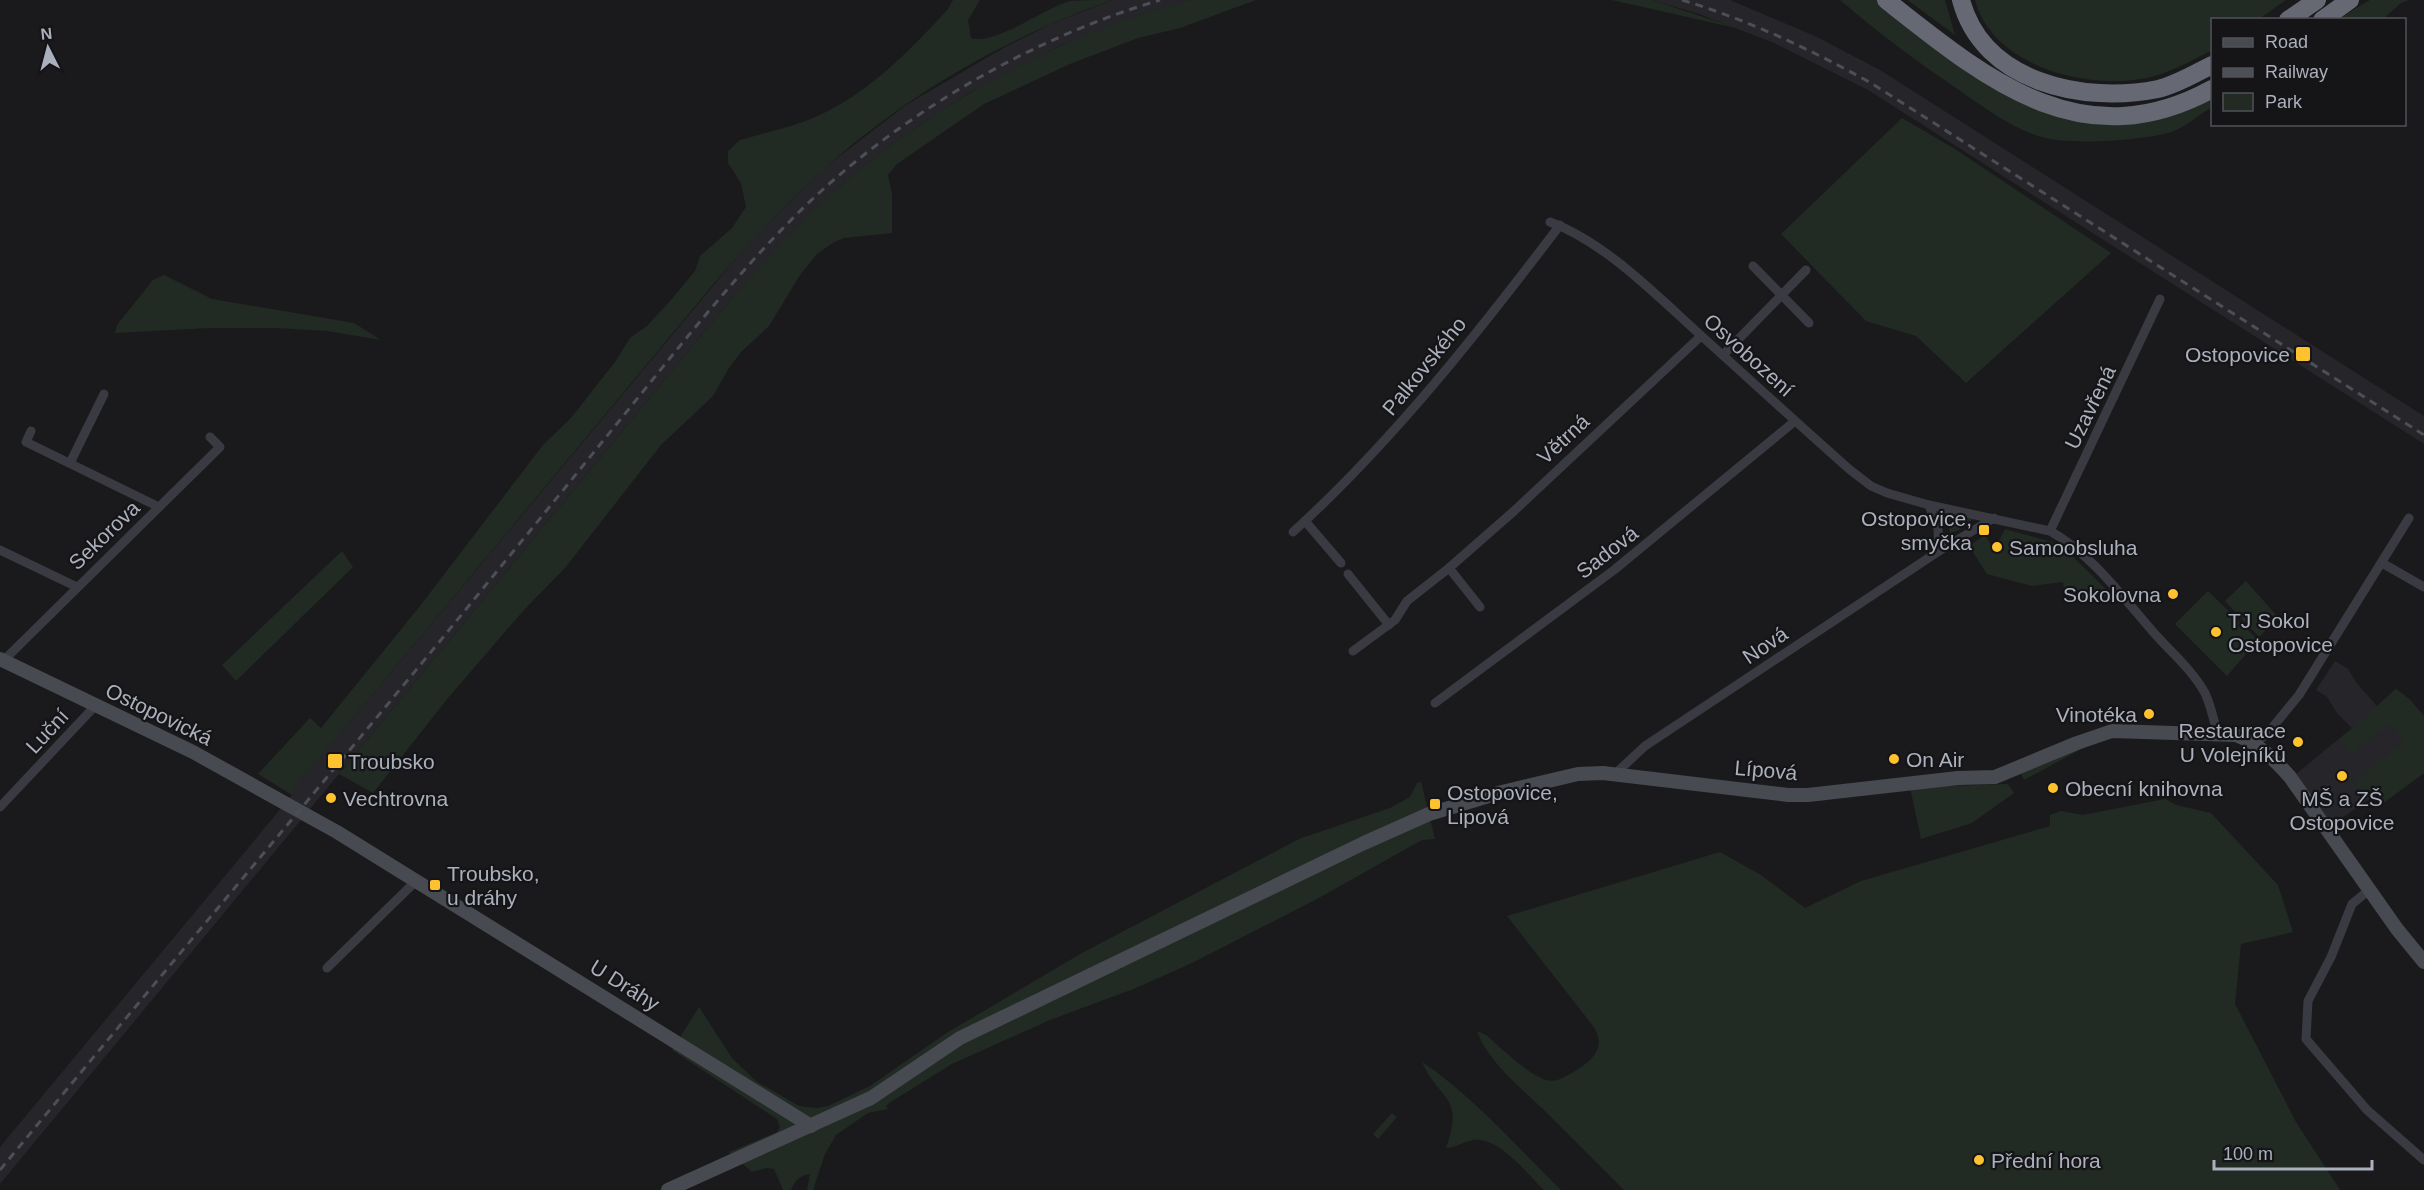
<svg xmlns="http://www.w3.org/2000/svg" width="2424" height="1190" viewBox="0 0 2424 1190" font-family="Helvetica,sans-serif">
	<rect width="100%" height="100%" fill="#1a1a1c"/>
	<!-- built -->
	<g fill="#262529">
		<path d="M1112,0H1191L1141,15L1059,46L969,93L920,125L881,153L839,187L804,220L729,302L0,1184V1147L292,795L289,793L294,785L358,712L753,238L823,169L906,105L1005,47L1049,25Z"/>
		<path d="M1652,0H1730L1815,36L1880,70L2424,416V444L1868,90L1774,43L1699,14Z"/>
		<path d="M2335,661L2348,669L2356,682L2377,706L2396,689L2409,699L2424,716V773L2379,806L2372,797L2332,825L2296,774L2352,728L2337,713L2327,697L2316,690Z"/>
	</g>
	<!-- green -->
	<g fill="#212b23">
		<path d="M953,0H980L968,20L971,38C995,46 1044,8 1070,1C1082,0 1099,0 1112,0C1007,37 904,96 822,171C782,207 746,246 711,287L358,712L289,793L258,774L310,718L321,728L420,606L543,445L571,418L615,362L630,338L647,326L671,300L695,271L700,256L732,228L746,207L741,183L728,163V151L740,140C767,132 798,126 824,113C873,89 911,49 948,9Z"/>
		<path d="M1191,0H1256L1180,28L1138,38L1070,64L984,104L897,164L888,175L892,194V233L844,238L834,242L817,254L800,275L769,326L741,352L729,368L713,396L661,445L565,568L523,611L448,698L373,793L339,774L729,302C764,262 799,221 839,187C941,100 1062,33 1191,0Z"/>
		<path d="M1612,0H1652L1740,29Z"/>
		<path d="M1840,0H1886L2001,84L2112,116L2212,89V107C2200,114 2187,126 2174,131C2146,141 2065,146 2038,136C2008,126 1982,106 1956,88C1915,60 1877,32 1840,0Z"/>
		<path d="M1908,0H1945L1955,35L1909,1Z"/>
		<path d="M1975,0H2286L2259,19L2212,20V50C2195,59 2177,69 2158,75C2096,94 1993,69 1975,0Z"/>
		<path d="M2370,0H2409L2401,3L2383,19L2336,20Z"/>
		<path d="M1902,118L1955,149L2111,253L1966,383L1916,336L1866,321L1781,234Z"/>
		<path d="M164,275L212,299L354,323L381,340L327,331L276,328H210L115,333L117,325L153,280Z"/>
		<path d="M1953,515L1972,519H1973L1957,531L1950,533L1947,518Z"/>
		<path d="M2005,529L2052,542L2063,547L2109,592L2104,598L2066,601L2063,582L2032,586L1987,574L1969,546L1985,535L1991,545L2000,539Z"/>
		<path d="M342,551L353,567L236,681L222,665Z"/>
		<path d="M2246,581L2278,617L2259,637L2225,601Z"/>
		<path d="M2208,591L2258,640L2227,676L2175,624Z"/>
		<path d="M2396,689L2409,699L2424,716V773L2379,806L2372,797L2368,799L2354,782L2404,742L2390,724L2351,754L2340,739Z"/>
		<path d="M2087,746L2024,780L2021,774Z"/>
		<path d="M1421,782L1435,839L1422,840L1413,845L1317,899L1192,963L1136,988L1050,1020L952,1064L889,1103L886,1106L888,1109L868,1113L836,1135L825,1154L813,1190H807L810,1174C799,1176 795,1180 791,1190H783L774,1169L766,1168L752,1172L729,1152L777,1132L780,1127L777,1119L672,1050L699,1007L732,1058L756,1081L799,1106L817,1108L828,1106L870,1086L945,1034L1082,953L1299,839L1390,808L1410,797L1417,783Z"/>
		<path d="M2008,784L2014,793L1972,823L1921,839L1910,787Z"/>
		<path d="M2165,799L2176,805L2211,813L2278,885L2293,932L2241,944L2235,1004L2296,1122L2340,1190H1624C1599,1165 1574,1140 1549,1115C1526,1092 1488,1063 1477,1031L1486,1035C1500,1047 1530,1076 1546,1080C1556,1083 1564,1077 1572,1073C1591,1062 1608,1048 1593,1026L1507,916L1720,852L1761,875L1805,908L1861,881L2050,826V815L2061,811L2083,815Z"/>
		<path d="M1422,1062C1471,1094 1518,1148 1561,1190H1544C1527,1174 1499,1136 1473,1140C1463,1142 1455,1148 1446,1148C1465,1095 1440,1102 1422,1062Z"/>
		<path d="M1392,1113L1397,1117L1378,1139L1373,1134Z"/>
	</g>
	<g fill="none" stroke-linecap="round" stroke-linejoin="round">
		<!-- street -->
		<g stroke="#3a3b42" stroke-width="9">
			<path d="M1550,222C1604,242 1653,292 1696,331C1747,377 1797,423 1849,469L1871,486L1887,493L1929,505L2050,531C2093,555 2123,598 2155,634C2171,652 2193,671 2205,693C2211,706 2214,720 2217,733"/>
			<path d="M1753,266L1809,323"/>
			<path d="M1723,355L1806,270"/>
			<path d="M31,431L26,442L159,507"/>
			<path d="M70,463L104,394"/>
			<path d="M1929,505L1938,529L1939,551"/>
			<path d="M1305,521L1341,563"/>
			<path d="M2050,531L2160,299"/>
			<path d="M1293,532C1393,441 1478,333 1560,225"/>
			<path d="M0,550L77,587"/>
			<path d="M2382,563L2424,587"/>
			<path d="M1449,568L1480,607"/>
			<path d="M1348,574L1389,625"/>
			<path d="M1353,651L1395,620L1407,601L1449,568L1514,511L1701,336"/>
			<path d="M3,661L220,447L210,437"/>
			<path d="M1435,703L1614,570L1795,421"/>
			<path d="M2255,743L2267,734L2299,695L2409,518"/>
			<path d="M1615,774L1645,746L1939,551L1994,518"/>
			<path d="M0,807L95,706"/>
			<path d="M2369,890L2352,904L2331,957L2308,1001L2306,1039L2367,1110L2424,1160"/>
			<path d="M327,968L417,880"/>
		</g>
		<!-- secondary -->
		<g stroke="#484a52" stroke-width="14">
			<path d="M0,659L193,752L337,832L811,1126"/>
			<path d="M668,1190L871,1098L960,1038L1364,843L1429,814L1502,792L1578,774L1603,773L1788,795H1808L1958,778L1995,777L2077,743L2112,731L2236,735C2259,744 2274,759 2290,777L2397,929L2424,962"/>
		</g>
		<!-- highway -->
		<g stroke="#666973" stroke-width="18">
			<path d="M1886,0C1986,79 2082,160 2212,89"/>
			<path d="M1961,0C1983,83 2084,104 2158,89C2176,85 2196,73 2212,65"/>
			<path d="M2288,20L2317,0"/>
			<path d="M2322,20L2350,0"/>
		</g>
		<!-- rail -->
		<g stroke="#4d4f57" stroke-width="3" stroke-dasharray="8 6" stroke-linecap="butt">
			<path d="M1682,0C1748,20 1810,49 1871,83L2424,435"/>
			<path d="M0,1170C146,993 294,818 440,641C498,570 557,498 615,426C673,355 730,281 795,216C893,118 1028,39 1160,0"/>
		</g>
	</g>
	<!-- markers -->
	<g fill="#ffc22f" stroke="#151417" stroke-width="2">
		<rect x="2295" y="346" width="16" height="16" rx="3"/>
		<rect x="1978" y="524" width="12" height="12" rx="3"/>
		<circle cx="1997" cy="547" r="6"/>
		<circle cx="2173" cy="594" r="6"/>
		<circle cx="2216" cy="632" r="6"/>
		<circle cx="2149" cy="714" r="6"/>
		<circle cx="2298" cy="742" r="6"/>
		<circle cx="1894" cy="759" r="6"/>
		<rect x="327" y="753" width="16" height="16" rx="3"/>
		<circle cx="2342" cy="776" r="6"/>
		<circle cx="2053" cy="788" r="6"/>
		<circle cx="331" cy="798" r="6"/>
		<rect x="1429" y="798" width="12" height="12" rx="3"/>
		<rect x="429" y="879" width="12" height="12" rx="3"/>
		<circle cx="1979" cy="1160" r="6"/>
	</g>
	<g text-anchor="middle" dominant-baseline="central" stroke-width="4.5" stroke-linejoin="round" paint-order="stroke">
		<!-- poi labels -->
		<g font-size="21" fill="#abb0bd" stroke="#151417" text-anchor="start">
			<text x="2290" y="354" text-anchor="end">Ostopovice</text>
			<text x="1972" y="518" text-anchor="end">Ostopovice,<tspan x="1972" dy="24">smyčka</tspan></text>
			<text x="2009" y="547">Samoobsluha</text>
			<text x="2161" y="594" text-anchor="end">Sokolovna</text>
			<text x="2228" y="620">TJ Sokol<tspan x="2228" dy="24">Ostopovice</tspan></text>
			<text x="2137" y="714" text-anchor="end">Vinotéka</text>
			<text x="2286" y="730" text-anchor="end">Restaurace<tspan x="2286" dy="24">U Volejníků</tspan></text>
			<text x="1906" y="759">On Air</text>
			<text x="348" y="761">Troubsko</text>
			<text x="2065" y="788">Obecní knihovna</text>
			<text x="1447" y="792">Ostopovice,<tspan x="1447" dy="24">Lipová</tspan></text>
			<text x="343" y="798">Vechtrovna</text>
			<text x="2342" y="798" text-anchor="middle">MŠ a ZŠ<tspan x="2342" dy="24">Ostopovice</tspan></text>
			<text x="447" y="873">Troubsko,<tspan x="447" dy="24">u dráhy</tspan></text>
			<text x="1991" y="1160">Přední hora</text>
		</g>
		<!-- street labels -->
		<g font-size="21" fill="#abb0bd" stroke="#151417">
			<text transform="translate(1749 355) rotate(42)">Osvobození</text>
			<text transform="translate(1424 366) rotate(-51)">Palkovského</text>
			<text transform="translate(2090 407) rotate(-64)">Uzavřená</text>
			<text transform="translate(1563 439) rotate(-43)">Větrná</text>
			<text transform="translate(104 535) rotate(-44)">Sekorova</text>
			<text transform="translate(1607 552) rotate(-38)">Sadová</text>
			<text transform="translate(1765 645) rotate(-34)">Nová</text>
			<text transform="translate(159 714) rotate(26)">Ostopovická</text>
			<text transform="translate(47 731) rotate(-47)">Luční</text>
			<text transform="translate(1766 770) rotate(5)">Lípová</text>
			<text transform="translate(625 985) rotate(32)">U Dráhy</text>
		</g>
	</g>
	<!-- legend -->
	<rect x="2211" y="18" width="195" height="108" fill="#151417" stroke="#515259" stroke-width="1.5"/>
	<rect x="2223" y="38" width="30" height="9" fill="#484a52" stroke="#515259" stroke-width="1.5"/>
	<text x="2265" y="48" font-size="18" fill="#abb0bd">Road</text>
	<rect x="2223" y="68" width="30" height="9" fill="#4d4f57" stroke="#515259" stroke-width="1.5"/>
	<text x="2265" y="78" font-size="18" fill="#abb0bd">Railway</text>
	<rect x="2223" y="93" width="30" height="18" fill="#212b23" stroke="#515259" stroke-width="1.5"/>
	<text x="2265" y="108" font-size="18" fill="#abb0bd">Park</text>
	<!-- north arrow -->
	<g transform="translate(48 48) rotate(354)" stroke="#151417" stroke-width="4.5" paint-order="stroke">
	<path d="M0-4.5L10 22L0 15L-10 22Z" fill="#abb0bd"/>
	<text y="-9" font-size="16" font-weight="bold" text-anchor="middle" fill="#abb0bd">N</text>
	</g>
	<!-- scale -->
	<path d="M2214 1160v9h158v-9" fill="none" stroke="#abb0bd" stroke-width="3"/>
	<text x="2223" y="1160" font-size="18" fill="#abb0bd" stroke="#151417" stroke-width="4.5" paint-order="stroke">100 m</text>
</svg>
